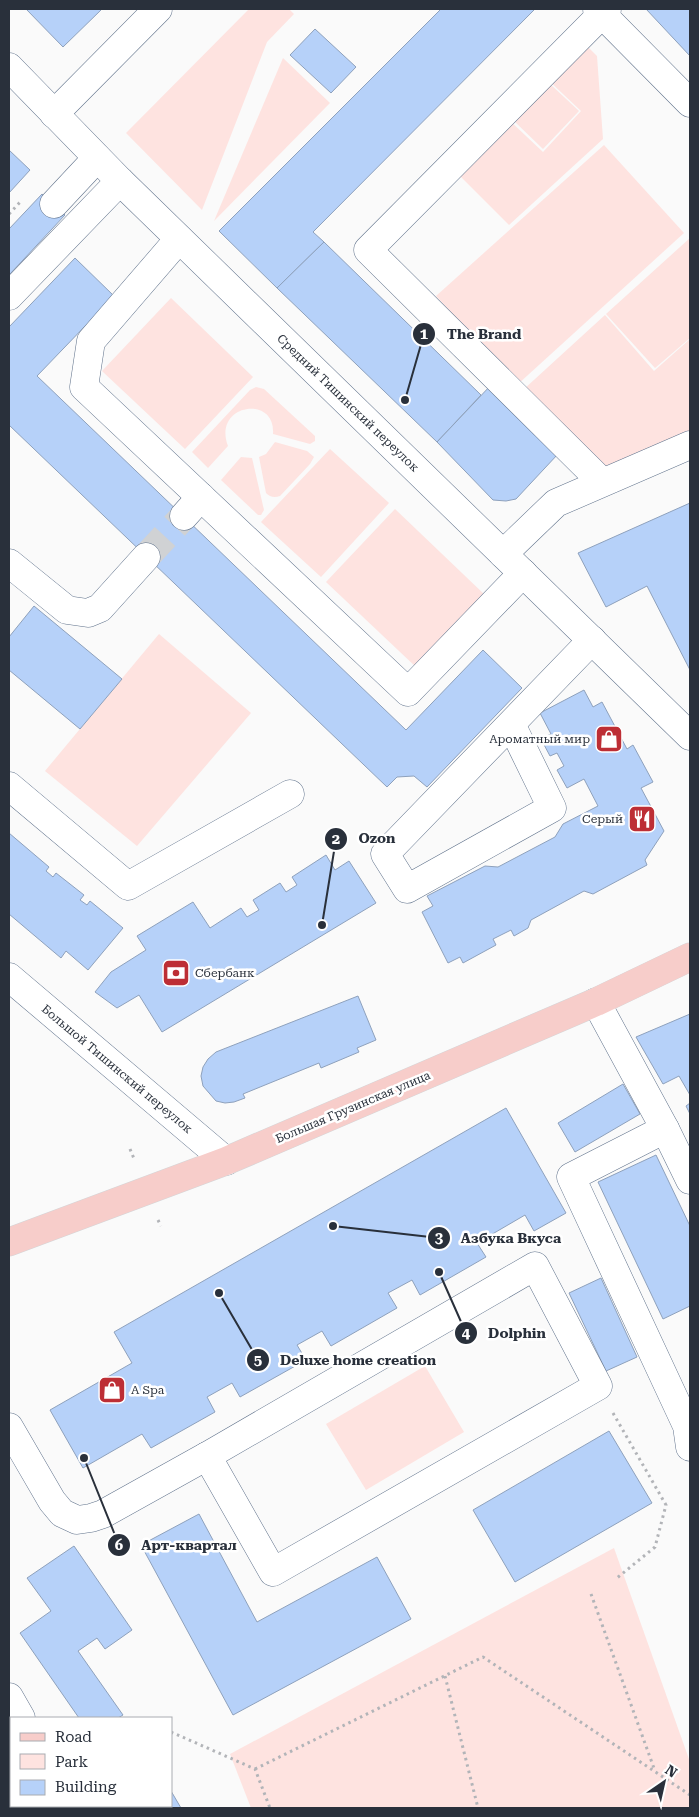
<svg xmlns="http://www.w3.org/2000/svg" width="699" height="1817" viewBox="0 0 699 1817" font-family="'Roboto Serif',serif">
	<rect width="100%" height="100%" fill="#fafafa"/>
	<!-- green -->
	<g fill="#fee3e0">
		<path d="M249,9H289L294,14L267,42L202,210L126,133Z"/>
		<path d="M582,41L597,56L603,139L509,225L454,170L506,117L543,152L581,111L546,78Z"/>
		<path d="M283,58L330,103L214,221Z"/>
		<path d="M549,83L579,111L543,149L513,120Z"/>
		<path d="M604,145L684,233L517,385L436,296Z"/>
		<path d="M690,238V338L655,368L606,314Z"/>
		<path d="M171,298L253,377L185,449L102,371Z"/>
		<path d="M605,315L654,371L690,339V436L604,470L523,390Z"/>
		<path d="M256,387L264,389L315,436V441L310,444L273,434C276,394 212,404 228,446L208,468L192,452L250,390Z"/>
		<path d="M275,442L307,451L314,457L310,464L280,496C274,498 270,497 266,493L259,457L266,454Z"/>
		<path d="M330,449L389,503L321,577L261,522Z"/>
		<path d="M241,457L252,458L264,510L261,515H258L221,480Z"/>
		<path d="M395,509L486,596L417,668L326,582Z"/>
		<path d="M159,634L251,713L137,846L45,771Z"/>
		<path d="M425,1366L464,1432L366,1490L326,1424Z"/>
		<path d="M614,1548L690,1762V1808H251L230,1754Z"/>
	</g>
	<!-- building -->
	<g fill="#b6d1f9" stroke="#8ea1bc">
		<path d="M26,9H102L63,47Z"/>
		<path d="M441,9H535L313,232L324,242L277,288L219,231Z"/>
		<path d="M646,9H690V56Z"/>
		<path d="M315,29L356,67L331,93L290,55Z"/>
		<path d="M9,150L30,170L9,193Z"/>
		<path d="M42,194L65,215L9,275V229Z"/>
		<path d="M324,242L481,395L437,442L277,288Z"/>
		<path d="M75,258L114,296L37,376L406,730L483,650L522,688L427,787L414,776L397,777L387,787L9,425V327Z"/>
		<path d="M492,384L558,454L516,499L506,501L493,500L437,442Z"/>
		<path d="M690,503V670L647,586L606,607L578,553Z"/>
		<path d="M34,606L122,679L80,729L9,670V637Z"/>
		<path d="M584,690L593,707L602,702L627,749L633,745L653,782L641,788L664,831L645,860L647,865L593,894L584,891L531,920L528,928L514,936L511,930L493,939L496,945L463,963L460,957L448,963L422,912L433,906L427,896L485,866L498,867L555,837L563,824L598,806L584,779L567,788L557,770L564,766L557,753L550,756L541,739L551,734L540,713Z"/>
		<path d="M9,833L49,867L46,871L53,877L56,873L84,895L80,900L87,905L90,901L123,928L88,970L66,951L61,958L9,914Z"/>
		<path d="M326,855L335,870L349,861L376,903L162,1032L139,995L117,1008L95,992L111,972L146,950L137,936L193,902L210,928L241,908L247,917L259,910L253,900L280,883L286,892L297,885L292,877Z"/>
		<path d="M358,996L376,1040L357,1048L359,1052L321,1068L319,1063L243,1094L245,1098L234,1102L225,1103L216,1101L203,1086L201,1076L203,1067L208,1059L216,1052Z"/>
		<path d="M690,1014V1095L679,1076L663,1084L636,1037Z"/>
		<path d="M623,1084L640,1114L575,1152L558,1123Z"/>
		<path d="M690,1103V1114L686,1106Z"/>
		<path d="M506,1108L566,1213L534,1231L525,1215L477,1243L486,1257L420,1295L412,1280L388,1293L397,1308L331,1346L322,1331L297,1345L306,1360L240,1397L232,1383L207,1397L215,1412L151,1448L142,1434L83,1468L50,1410L132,1363L114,1332Z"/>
		<path d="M656,1155L690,1226V1306L663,1319L598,1182Z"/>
		<path d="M601,1278L637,1357L606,1371L569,1293Z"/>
		<path d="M609,1431L652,1503L515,1582L473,1510Z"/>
		<path d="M199,1514L257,1622L377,1557L411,1619L233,1715L141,1545Z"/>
		<path d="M74,1546L132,1630L105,1649L97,1638L78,1651L123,1715L118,1718H79L20,1633L51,1611L27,1578Z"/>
		<path d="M171,1791L181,1808H119L123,1806H171Z"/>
	</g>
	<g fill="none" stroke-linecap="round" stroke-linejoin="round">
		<!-- minor-tunnel -->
		<path stroke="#d0d2d4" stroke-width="28" stroke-dasharray="28 14" stroke-linecap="butt" d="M146,557L184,516"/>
		<!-- minor casing -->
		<g stroke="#61738c" stroke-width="29">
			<g id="minor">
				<path d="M597,9L690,103"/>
				<path d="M9,67L120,181L690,736"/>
				<path d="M54,114L158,9"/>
				<path d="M54,204L97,158"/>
				<path d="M179,239L91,341L84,387L408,692L523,573"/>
				<path d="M9,296L120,181"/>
				<path d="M602,482L368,250L607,9"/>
				<path d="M184,516L201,497"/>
				<path d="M503,554L556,503L690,445"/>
				<path d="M9,563L67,610L88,613L100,608L146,557"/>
				<path d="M511,724L552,808L407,889L385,854L592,640"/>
				<path d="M9,786L128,886L290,794"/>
				<path d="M9,977L226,1161"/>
				<path d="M596,1002L665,1129L690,1180"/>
				<path d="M665,1129L571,1177L687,1426L690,1447"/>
				<path d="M535,1266L598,1386L273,1572L207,1456Z"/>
				<path d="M9,1427L52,1501L62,1513L77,1520L91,1518L103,1514L207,1456"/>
				<path d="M9,1697L21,1718"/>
				<path d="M73,1806L74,1808"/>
				<path d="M23,1808L27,1806"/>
			</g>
		</g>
		<!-- major casing -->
		<g stroke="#d4d6d8" stroke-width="29">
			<path id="major" d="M9,1242L226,1161L596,1002L690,957"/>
		</g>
		<!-- path -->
		<g stroke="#b2b4b8" stroke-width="3" stroke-dasharray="2.5 4" stroke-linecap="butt">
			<path d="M9,214L22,200"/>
			<path d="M130,1149L135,1161"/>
			<path d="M158,1220L161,1226"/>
			<path d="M613,1413L666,1505L655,1547L617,1578"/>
			<path d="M591,1594L655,1771"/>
			<path d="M445,1676L478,1808"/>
			<path d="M171,1732L255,1769L270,1808"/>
			<path d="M255,1769L483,1657L690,1795"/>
		</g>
		<!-- minor -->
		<use href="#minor" stroke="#fff" stroke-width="28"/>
		<!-- major -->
		<use href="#major" stroke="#f7cdca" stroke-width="28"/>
	</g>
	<!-- icons -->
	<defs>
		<g id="shop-square" transform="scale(1.4375)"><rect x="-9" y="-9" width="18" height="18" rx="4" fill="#bd2e35" stroke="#fff"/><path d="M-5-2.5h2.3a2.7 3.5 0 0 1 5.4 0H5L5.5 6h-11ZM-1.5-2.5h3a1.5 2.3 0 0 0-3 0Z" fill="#fff"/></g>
		<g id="restaurant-square" transform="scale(1.4375)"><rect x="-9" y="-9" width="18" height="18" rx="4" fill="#bd2e35" stroke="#fff"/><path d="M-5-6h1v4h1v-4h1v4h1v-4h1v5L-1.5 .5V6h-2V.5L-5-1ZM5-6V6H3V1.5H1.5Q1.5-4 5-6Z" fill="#fff"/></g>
		<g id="bank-square" transform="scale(1.4375)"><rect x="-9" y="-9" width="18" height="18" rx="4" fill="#bd2e35" stroke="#fff"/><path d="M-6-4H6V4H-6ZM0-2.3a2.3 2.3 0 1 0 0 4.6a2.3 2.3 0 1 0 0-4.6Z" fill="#fff"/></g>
	</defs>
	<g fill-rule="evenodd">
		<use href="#shop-square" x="609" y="739"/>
		<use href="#restaurant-square" x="642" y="819"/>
		<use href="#bank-square" x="176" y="973"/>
		<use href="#shop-square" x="112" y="1390"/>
	</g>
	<g text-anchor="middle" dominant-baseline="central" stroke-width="5" stroke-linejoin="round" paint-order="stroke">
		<!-- street labels -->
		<g font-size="12" fill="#29303b" stroke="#fff">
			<text transform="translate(348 403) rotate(44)">Средний Тишинский переулок</text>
			<text transform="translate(117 1069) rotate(40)">Большой Тишинский переулок</text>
			<text transform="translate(353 1107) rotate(-23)">Большая Грузинская улица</text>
		</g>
		<!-- poi labels -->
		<g font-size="12" fill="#29303b" stroke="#fff" text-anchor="end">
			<text x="590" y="739">Ароматный мир</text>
			<text x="623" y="819">Серый</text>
			<text x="195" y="973" text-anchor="start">Сбербанк</text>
			<text x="131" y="1390" text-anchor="start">A Spa</text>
		</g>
	</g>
	<!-- callouts -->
	<path fill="none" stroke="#29303b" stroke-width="2" d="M405 400L424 334M322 925L336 839M333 1226L439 1238M439 1272L466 1333M219 1293L258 1360M84 1458L119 1545"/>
	<g fill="#29303b" stroke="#fff" stroke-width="2">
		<circle cx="405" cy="400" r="5"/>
		<circle cx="322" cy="925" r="5"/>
		<circle cx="333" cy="1226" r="5"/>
		<circle cx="439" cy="1272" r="5"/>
		<circle cx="219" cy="1293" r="5"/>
		<circle cx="84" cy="1458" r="5"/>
		<circle cx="424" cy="334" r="12"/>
		<circle cx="336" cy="839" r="12"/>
		<circle cx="439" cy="1238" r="12"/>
		<circle cx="466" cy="1333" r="12"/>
		<circle cx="258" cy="1360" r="12"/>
		<circle cx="119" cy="1545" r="12"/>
	</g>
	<g font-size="15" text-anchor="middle" font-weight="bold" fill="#fff">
		<text x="424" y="339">1</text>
		<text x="336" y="844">2</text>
		<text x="439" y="1243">3</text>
		<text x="466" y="1338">4</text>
		<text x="258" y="1365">5</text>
		<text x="119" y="1550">6</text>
	</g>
	<g font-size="14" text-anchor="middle" font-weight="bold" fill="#29303b" stroke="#fff" stroke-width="5" stroke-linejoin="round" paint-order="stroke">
		<text x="484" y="339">The Brand</text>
		<text x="377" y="843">Ozon</text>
		<text x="511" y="1243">Азбука Вкуса</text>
		<text x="517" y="1338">Dolphin</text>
		<text x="358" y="1365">Deluxe home creation</text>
		<text x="189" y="1550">Арт-квартал</text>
	</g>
	<!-- border -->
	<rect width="699" height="1817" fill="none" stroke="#29303b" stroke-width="20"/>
	<!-- legend -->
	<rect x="10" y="1717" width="162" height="90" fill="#ffffff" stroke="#a9acb1"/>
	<rect x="20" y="1733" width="25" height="8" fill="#f7cdca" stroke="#a9acb1"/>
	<text x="55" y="1742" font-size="15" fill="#29303b">Road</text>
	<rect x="20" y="1754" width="25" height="15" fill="#fee3e0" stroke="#a9acb1"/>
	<text x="55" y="1767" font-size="15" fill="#29303b">Park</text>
	<rect x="20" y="1780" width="25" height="15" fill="#b6d1f9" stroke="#a9acb1"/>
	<text x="55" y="1792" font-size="15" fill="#29303b">Building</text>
	<!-- north arrow -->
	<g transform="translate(664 1782) rotate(34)" stroke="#ffffff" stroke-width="4" paint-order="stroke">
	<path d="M0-4L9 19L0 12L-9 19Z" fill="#29303b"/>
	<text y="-8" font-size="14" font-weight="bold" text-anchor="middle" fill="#29303b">N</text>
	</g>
</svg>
